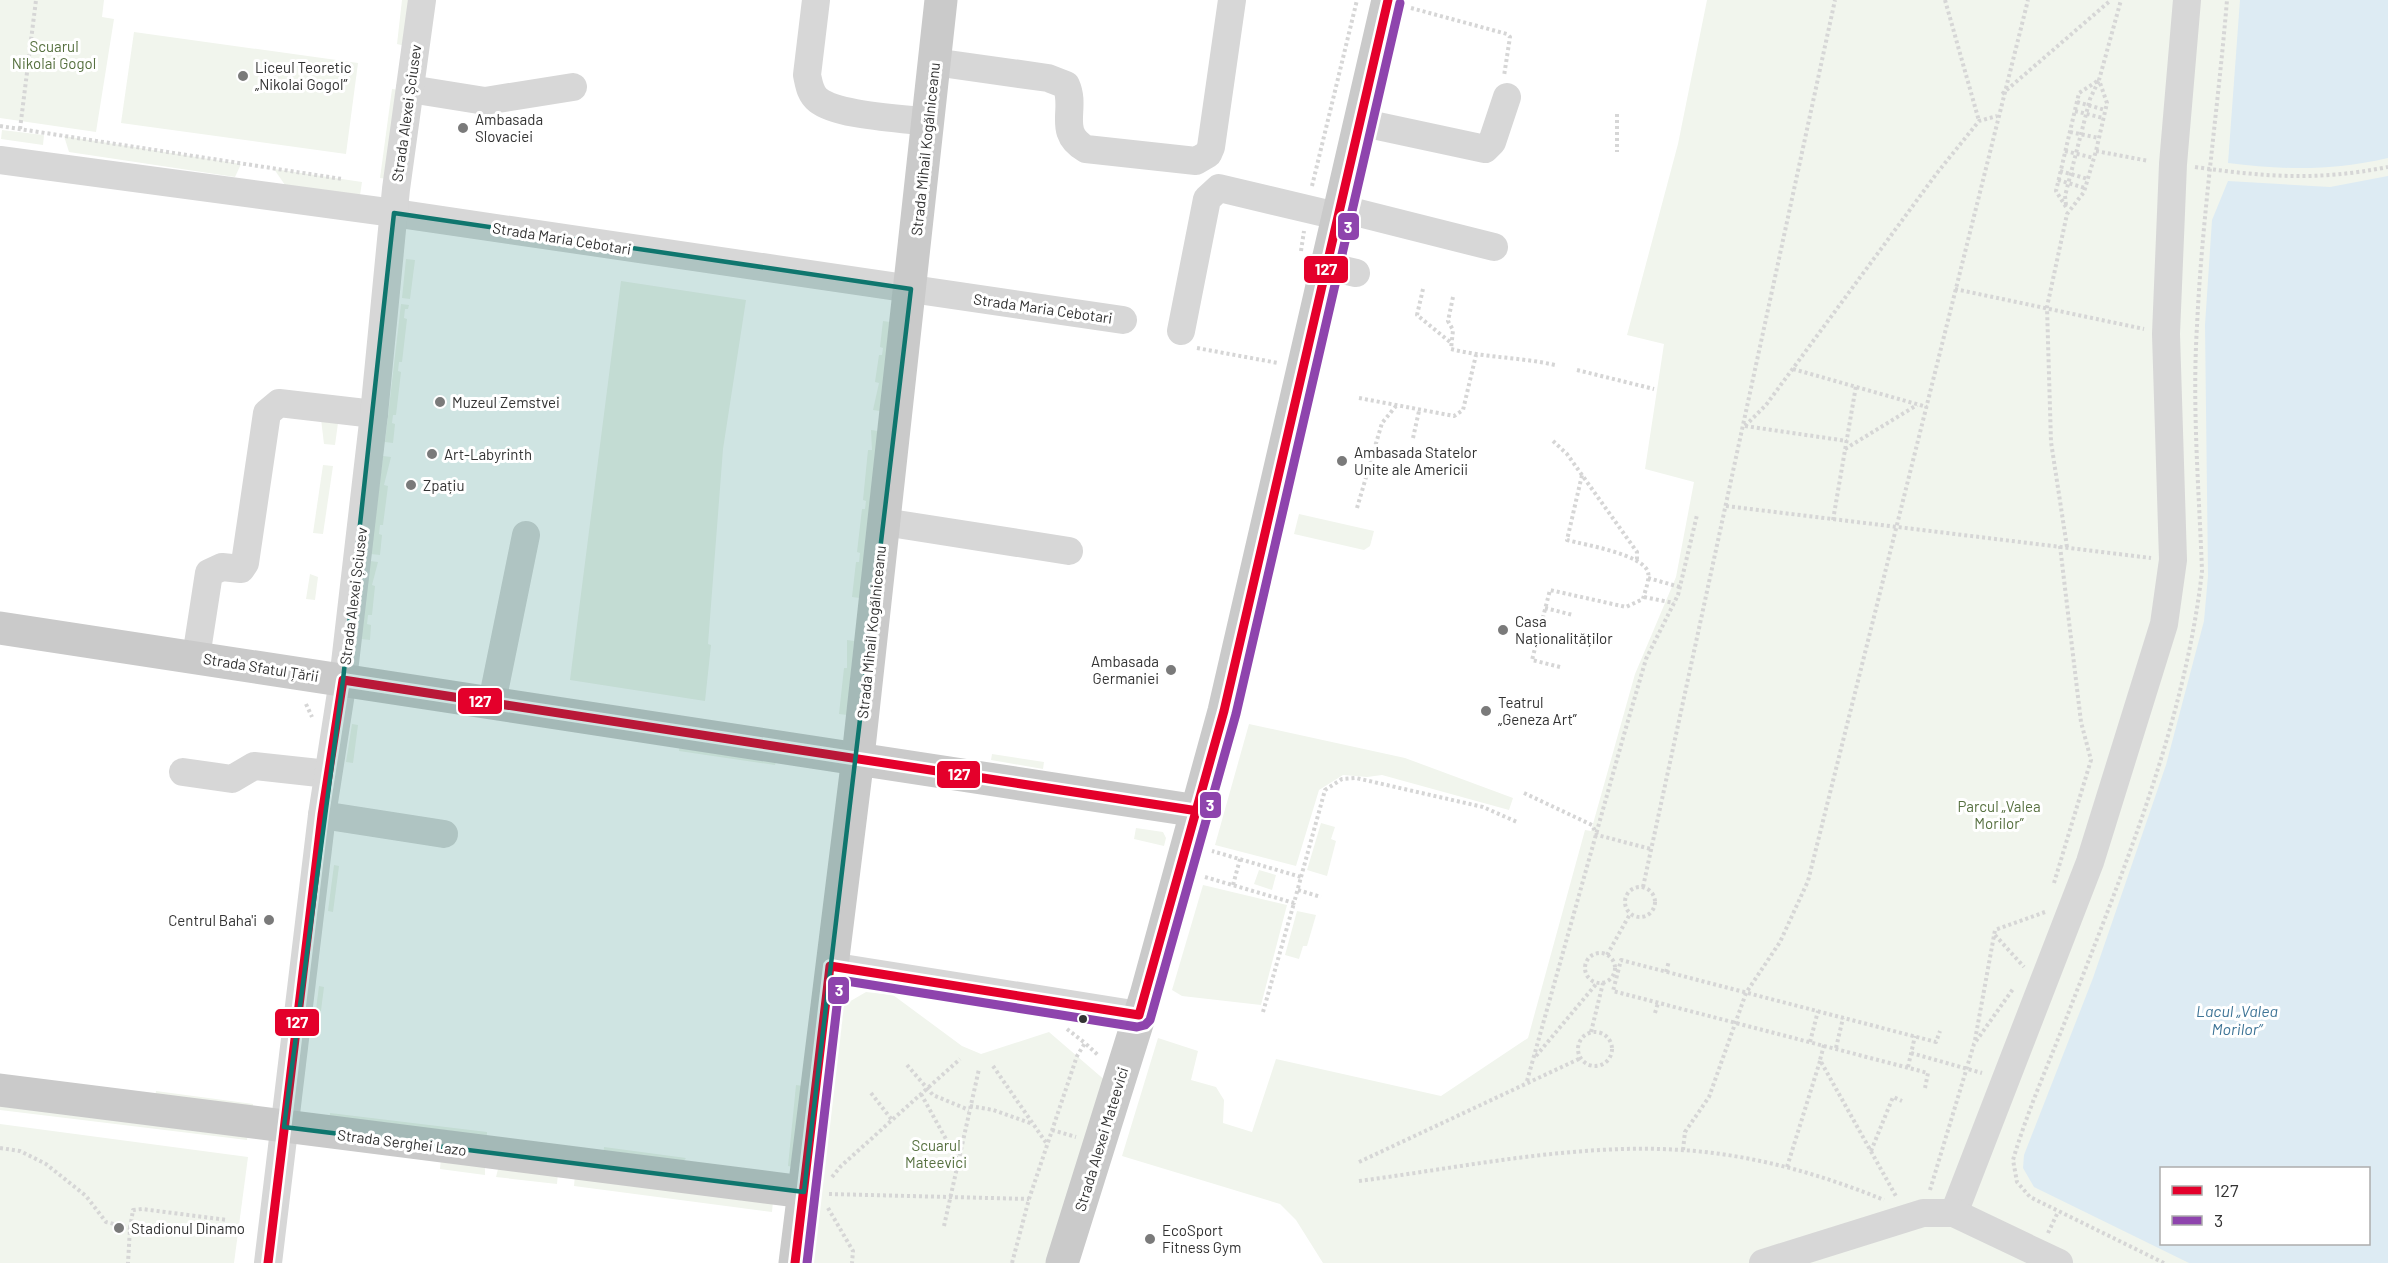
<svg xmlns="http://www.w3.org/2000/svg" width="2388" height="1263" viewBox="0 0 2388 1263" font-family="Barlow,sans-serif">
	<rect width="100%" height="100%" fill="#fff"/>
	<!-- green -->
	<g fill="#f1f5ed" fill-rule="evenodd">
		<path d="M0,0H104L102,17L114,19L96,132L0,118Z"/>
		<path d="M402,0H411L405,46L397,44Z"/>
		<path d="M1707,0H2388V1263H1323L1296,1220L1280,1204L1122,1156L1158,1038L1198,1051L1191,1080L1216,1087L1224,1100L1223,1123L1252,1132L1276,1059L1441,1096L1528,1038L1585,830L1591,831L1635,674L1676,577L1694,482L1645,469L1664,344L1627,335L1678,144ZM2162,1168H2368V1244H2162Z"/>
		<path d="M134,32L358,63L346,154L121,123Z"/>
		<path d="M392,89L400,90L388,179L380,178Z"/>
		<path d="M2,130L44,135L43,145L1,139Z"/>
		<path d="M64,136L241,164L235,177L69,152Z"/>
		<path d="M274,169L362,182L360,195L285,185Z"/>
		<path d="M406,259L415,260L410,299L402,298Z"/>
		<path d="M621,281L746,300L723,449L708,644L711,645L705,701L570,680Z"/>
		<path d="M401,304L409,305L408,309H405L404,318L407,319L402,362H399L398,371L401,372L396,415H393L392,423L395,424L393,443L385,442Z"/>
		<path d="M883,321L890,322L880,411L873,410L879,383L875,382L879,355H882L883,348L880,347Z"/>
		<path d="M321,419L338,423L335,445L324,444Z"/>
		<path d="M871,430L878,431L860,598L852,597L856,562H859L860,553L857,552L862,509H865L866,501L863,500L868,450H872Z"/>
		<path d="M383,456L391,457L384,485L388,486L383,525H380L379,534L382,535L380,555L371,554Z"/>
		<path d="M323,465L333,466L323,534L313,533Z"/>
		<path d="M1299,514L1374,531L1370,546L1364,550L1294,534Z"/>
		<path d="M370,561L378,562L372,585L375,586L372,615H368L367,624L371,625L370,640L361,639Z"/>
		<path d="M310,574L318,577L315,600L306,599Z"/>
		<path d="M847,640L854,641L847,715L839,714L844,668H847Z"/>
		<path d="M352,724L358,725L353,763L346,762Z"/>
		<path d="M1249,724L1405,758L1513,798L1509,810L1382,775L1367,777L1343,775L1319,790L1296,866L1215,845Z"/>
		<path d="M680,743L777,758L775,765L679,751Z"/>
		<path d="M992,754L1044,762L1043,769L991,760Z"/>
		<path d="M1321,823L1335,827L1331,839L1336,841L1327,876L1307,870Z"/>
		<path d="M1136,828L1163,832L1166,838L1164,846L1134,839Z"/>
		<path d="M334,865L339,866L333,912L328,911Z"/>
		<path d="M1259,870L1276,875L1272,890L1254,884Z"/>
		<path d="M1203,885L1287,905L1261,1005L1182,996L1172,990Z"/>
		<path d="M1297,911L1316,915L1307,946H1303L1299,959L1285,955Z"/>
		<path d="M319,986L324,987L318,1034L313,1033Z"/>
		<path d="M866,992L893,995L962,1046L981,1054L1049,1032L1107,1082L1050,1263H813L842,1006Z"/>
		<path d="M796,1085L803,1086L793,1167L788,1166Z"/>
		<path d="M156,1091L253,1104V1111L155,1098Z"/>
		<path d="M0,1102L248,1132L247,1140L0,1110Z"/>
		<path d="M330,1113L487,1132V1144L329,1124Z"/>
		<path d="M0,1124L248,1157L234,1263H0Z"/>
		<path d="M604,1147L686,1158L682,1163L603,1159Z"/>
		<path d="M441,1158L485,1163V1175L440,1169Z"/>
		<path d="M499,1165L558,1173L557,1184L496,1177Z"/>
		<path d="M575,1175L773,1201L772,1212L574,1186Z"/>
	</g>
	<!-- water -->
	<g fill="#ddebf3" fill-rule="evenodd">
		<path d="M2240,0H2388V158C2333,171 2283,170 2228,163Z"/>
		<path d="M2388,176V1263H2189L2034,1187L2023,1168L2024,1155L2093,978L2166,765L2204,621L2208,576L2205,325L2212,220L2228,181L2330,187ZM2368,1168V1244H2162V1168Z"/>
	</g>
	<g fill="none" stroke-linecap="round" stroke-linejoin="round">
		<!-- path -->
		<g stroke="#d6d6d6" stroke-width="4" stroke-dasharray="3 3" stroke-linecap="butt">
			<path d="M1945,0L1979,121"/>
			<path d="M1411,8L1507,34L1510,37L1504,76"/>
			<path d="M2002,94L2111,0"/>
			<path d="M2077,102L2105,110"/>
			<path d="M2075,111L2103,118"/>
			<path d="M1617,114V152"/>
			<path d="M0,126L342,179"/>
			<path d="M20,129L36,0"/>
			<path d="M2070,132L2099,138"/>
			<path d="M2065,151L2094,158"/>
			<path d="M2096,151L2149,161"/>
			<path d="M2195,167C2266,177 2317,181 2388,167"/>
			<path d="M2060,171L2088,179"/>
			<path d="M2058,180L2085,188"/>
			<path d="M1312,186L1357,0"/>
			<path d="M2066,205L2065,196L2090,99L2099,80"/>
			<path d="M2066,207L2056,191L2079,93L2099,80"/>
			<path d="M1301,251L1304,231"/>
			<path d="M1423,289L1417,315L1450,342"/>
			<path d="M1955,289L2144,329"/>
			<path d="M1453,297L1448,321L1453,330L1451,349C1486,358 1520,357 1555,365"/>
			<path d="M1197,348L1278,363"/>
			<path d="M1793,369L1927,407"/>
			<path d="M1577,370L1654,389"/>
			<path d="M1359,398L1454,416L1463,410L1476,355"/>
			<path d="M1745,426L1766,405L1937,173L1979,121L1997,116"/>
			<path d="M1745,426L1847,441"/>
			<path d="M1413,438L1419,411"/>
			<path d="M1553,441L1567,454L1637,552V560"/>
			<path d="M1845,449L1917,405"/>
			<path d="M1367,469L1397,474"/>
			<path d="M1726,506L2151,558"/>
			<path d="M1357,508L1382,423L1396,406"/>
			<path d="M1833,520L1856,386"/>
			<path d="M2067,547L2051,442L2047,307L2067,214L2084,192L2096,151L2107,103L2099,80L2121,0"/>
			<path d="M1648,578L1680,587"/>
			<path d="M1644,597L1674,603"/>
			<path d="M1545,608L1573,615"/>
			<path d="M1560,667L1532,660L1550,590L1626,607L1643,599C1645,591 1650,579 1648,572C1642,554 1585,545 1567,540L1582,475"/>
			<path d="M306,704L312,717"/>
			<path d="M1524,793L1592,825L1597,835L1651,849"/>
			<path d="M1205,877L1294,903L1301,877L1212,851"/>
			<path d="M1301,877L1325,790L1342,779L1356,778L1483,807L1517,822"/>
			<path d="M2054,883L2091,760L2081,722L2060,546"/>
			<path d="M1233,885L1240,859"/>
			<path d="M1643,887L1835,0"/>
			<circle cx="1640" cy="902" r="15"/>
			<path d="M1298,890L1321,897"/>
			<path d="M1995,935L2024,967"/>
			<circle cx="1600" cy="968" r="15"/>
			<path d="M1607,955L1630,914"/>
			<path d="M1666,972L1669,961"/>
			<path d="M1263,1012L1294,903"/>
			<path d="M1655,1013L1658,1003"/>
			<path d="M1067,1029L1085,1043"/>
			<circle cx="1595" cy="1049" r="17"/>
			<path d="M1591,1032L1603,983"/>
			<path d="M1975,1040L1995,930L2045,912"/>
			<path d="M1810,1042L1818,1011"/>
			<path d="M1824,1045L1820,1060L1897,1198"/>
			<path d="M1836,1048L1843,1018"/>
			<path d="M1911,1053L1982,1073"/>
			<path d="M1536,1056L1597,983"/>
			<path d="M907,1065L933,1095L969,1110"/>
			<path d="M993,1066L1047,1144"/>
			<path d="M1908,1067L1915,1036"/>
			<path d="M1527,1081L1623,738L1646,659L1678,595L1697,515"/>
			<path d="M1925,1088L1928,1073L1613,991L1621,960L1936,1042L1940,1031"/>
			<path d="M871,1093L892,1120"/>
			<path d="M921,1094L957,1159"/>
			<path d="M970,1106L993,1110L1033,1124"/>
			<path d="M1052,1130L1076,1137"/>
			<path d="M0,1148L20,1151L46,1164L86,1196L106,1222L130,1228L128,1263"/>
			<path d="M1683,1150L1685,1132L1709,1097L1746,993L1780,942L1808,881L2028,0"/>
			<path d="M1871,1151L1893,1097L1902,1101"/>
			<path d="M1359,1162L1581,1058"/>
			<path d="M1787,1167L1820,1061"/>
			<path d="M832,1177L841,1166L960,1059"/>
			<path d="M1359,1181C1465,1167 1575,1143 1681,1150C1750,1154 1821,1174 1884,1200"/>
			<path d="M1930,1190L1974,1044L2013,989"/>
			<path d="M829,1194L1029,1199"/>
			<path d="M828,1208L853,1251L852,1263"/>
			<path d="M944,1226L979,1069"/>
			<path d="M130,1228L133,1210L142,1209L227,1220"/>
			<path d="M2048,1233L2058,1212"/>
			<path d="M1012,1263L1029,1199L1077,1056L1085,1043L1099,1056"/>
			<path d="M2164,1263L2030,1197L2017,1182L2013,1160C2027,1112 2048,1065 2066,1019C2121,876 2185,724 2202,571C2199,490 2192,407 2197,326C2202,217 2218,109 2227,0"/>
		</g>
		<!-- minor -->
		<g stroke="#d7d7d7" stroke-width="28">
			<path d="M816,0L807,75C809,84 810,94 818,100C838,116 901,118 927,122"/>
			<path d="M934,62L1048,78L1066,85C1077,109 1056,132 1086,149L1196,161L1208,154L1211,147L1232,0"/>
			<path d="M410,89L485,101L573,87"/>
			<path d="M1359,122L1485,149L1492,142L1507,97"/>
			<path d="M0,160L394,213L1123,320"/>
			<path d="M1339,208L1494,247"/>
			<path d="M1326,266L1356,273"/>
			<path d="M1181,331L1207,199L1219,188L1337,216"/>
			<path d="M884,522L1069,551"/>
			<path d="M196,657L209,573L222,567L241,569L245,563L267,413L279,403L374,414"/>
			<path d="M492,702L526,535"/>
			<path d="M183,772L232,779L254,766L328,774"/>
			<path d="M322,815L444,834"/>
			<path d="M830,966L1139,1015"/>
			<path d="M1954,1213L2090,862L2164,624L2173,560L2166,334L2173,164L2187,0"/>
			<path d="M268,1263L322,815L343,680L374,414L396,189L422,0"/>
			<path d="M1763,1263L1923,1213H1954L2059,1263"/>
		</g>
		<!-- major -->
		<g stroke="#cacaca" stroke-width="33">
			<path d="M0,628L1198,811"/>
			<path d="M0,1090L804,1192"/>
			<path d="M795,1263L858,757L941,0"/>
			<path d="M1062,1263L1146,995L1224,711L1388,0"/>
		</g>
		<!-- bus-1 casing -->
		<g stroke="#fff" stroke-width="14">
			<g id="bus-1">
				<path d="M268,1263L322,815L343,680L1198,811"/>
				<path d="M795,1263L830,966L1139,1015L1224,711L1388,0"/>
			</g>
		</g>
		<!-- bus-2 casing -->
		<g stroke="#fff" stroke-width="14">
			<path id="bus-2" d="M807,1263L840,980L1137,1027L1145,1025L1150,1020L1236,714L1400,3"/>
		</g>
		<!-- bus-1 -->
		<use href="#bus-1" stroke="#e4002b" stroke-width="9"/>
		<!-- bus-2 -->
		<use href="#bus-2" stroke="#8e44ad" stroke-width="9"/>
	</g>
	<!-- marked area -->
	<path fill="#0f766e" fill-opacity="0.2" stroke="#0f766e" stroke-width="4.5" stroke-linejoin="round" d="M394,213L911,289L804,1192L284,1127L343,680Z"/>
	<!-- markers -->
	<g fill="#7a7a7a" stroke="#fff" stroke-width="2">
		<circle cx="243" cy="76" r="6"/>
		<circle cx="463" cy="128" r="6"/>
		<circle cx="440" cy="402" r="6"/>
		<circle cx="432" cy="454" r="6"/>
		<circle cx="1342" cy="461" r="6"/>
		<circle cx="411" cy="485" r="6"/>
		<circle cx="1503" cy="630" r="6"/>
		<circle cx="1171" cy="670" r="6"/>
		<circle cx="1486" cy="711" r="6"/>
		<circle cx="269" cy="920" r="6"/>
		<circle cx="119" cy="1228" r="6"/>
		<circle cx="1150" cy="1239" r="6"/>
	</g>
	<circle fill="#333" stroke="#fff" stroke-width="2" cx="1083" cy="1019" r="5"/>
	<g text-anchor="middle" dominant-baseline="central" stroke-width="6" stroke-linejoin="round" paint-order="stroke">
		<!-- park labels -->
		<g font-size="15" fill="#56703f" stroke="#fff">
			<text x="54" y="46">Scuarul<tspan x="54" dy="17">Nikolai Gogol</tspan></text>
			<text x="1999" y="806">Parcul „Valea<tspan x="1999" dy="17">Morilor”</tspan></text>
			<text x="936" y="1145">Scuarul<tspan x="936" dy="17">Mateevici</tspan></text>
		</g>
		<!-- poi labels -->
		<g font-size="15" fill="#333" stroke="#fff" text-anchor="start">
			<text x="255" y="67">Liceul Teoretic<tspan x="255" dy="17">„Nikolai Gogol”</tspan></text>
			<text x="475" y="119">Ambasada<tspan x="475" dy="17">Slovaciei</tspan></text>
			<text x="452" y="402">Muzeul Zemstvei</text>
			<text x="1354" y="452">Ambasada Statelor<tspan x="1354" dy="17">Unite ale Americii</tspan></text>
			<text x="444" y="454">Art-Labyrinth</text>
			<text x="423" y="485">Zpațiu</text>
			<text x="1515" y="621">Casa<tspan x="1515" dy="17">Naționalităților</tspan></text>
			<text x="1159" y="661" text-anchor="end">Ambasada<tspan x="1159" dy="17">Germaniei</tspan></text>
			<text x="1498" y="702">Teatrul<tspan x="1498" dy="17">„Geneza Art”</tspan></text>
			<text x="257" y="920" text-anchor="end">Centrul Baha'i</text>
			<text x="131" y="1228">Stadionul Dinamo</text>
			<text x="1162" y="1230">EcoSport<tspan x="1162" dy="17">Fitness Gym</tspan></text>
		</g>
		<!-- street labels -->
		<g font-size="15" fill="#333" stroke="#fff">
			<text transform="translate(406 113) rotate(-82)">Strada Alexei Șciusev</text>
			<text transform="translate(925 149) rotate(-84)">Strada Mihail Kogălniceanu</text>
			<text transform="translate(562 238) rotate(9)">Strada Maria Cebotari</text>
			<text transform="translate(1043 308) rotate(8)">Strada Maria Cebotari</text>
			<text transform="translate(353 596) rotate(-83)">Strada Alexei Șciusev</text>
			<text transform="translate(871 632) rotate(-84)">Strada Mihail Kogălniceanu</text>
			<text transform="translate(261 667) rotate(9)">Strada Sfatul Țării</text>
			<text transform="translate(1101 1139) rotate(-73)">Strada Alexei Mateevici</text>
			<text transform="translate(402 1142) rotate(7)">Strada Serghei Lazo</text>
		</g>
		<!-- water labels -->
		<g font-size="16" font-style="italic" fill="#3f7597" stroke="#fff">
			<text x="2237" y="1010">Lacul „Valea<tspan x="2237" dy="18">Morilor”</tspan></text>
		</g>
	</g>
	<g stroke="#fff" stroke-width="2">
		<rect x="1337" y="212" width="23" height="29" rx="6" fill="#8e44ad"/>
		<rect x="1303" y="255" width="46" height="29" rx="6" fill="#e4002b"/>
		<rect x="457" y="687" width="46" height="28" rx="6" fill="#e4002b"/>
		<rect x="936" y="760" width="45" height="29" rx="6" fill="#e4002b"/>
		<rect x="1199" y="791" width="23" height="28" rx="6" fill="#8e44ad"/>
		<rect x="827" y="976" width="23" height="29" rx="6" fill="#8e44ad"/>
		<rect x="274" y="1008" width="46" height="29" rx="6" fill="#e4002b"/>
	</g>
	<g font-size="16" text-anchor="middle" font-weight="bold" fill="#fff">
		<text x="1348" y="233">3</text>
		<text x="1326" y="275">127</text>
		<text x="480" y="707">127</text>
		<text x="959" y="780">127</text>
		<text x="1210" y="811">3</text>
		<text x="839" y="996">3</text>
		<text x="297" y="1028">127</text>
	</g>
	<!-- legend -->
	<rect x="2160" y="1167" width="210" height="78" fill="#ffffff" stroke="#adadad" stroke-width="1.5"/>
	<rect x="2172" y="1186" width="30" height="9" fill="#e4002b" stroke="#adadad" stroke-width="1.5"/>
	<text x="2214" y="1197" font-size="18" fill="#333333">127</text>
	<rect x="2172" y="1216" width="30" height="9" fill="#8e44ad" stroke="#adadad" stroke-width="1.5"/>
	<text x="2214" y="1227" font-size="18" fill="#333333">3</text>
</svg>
